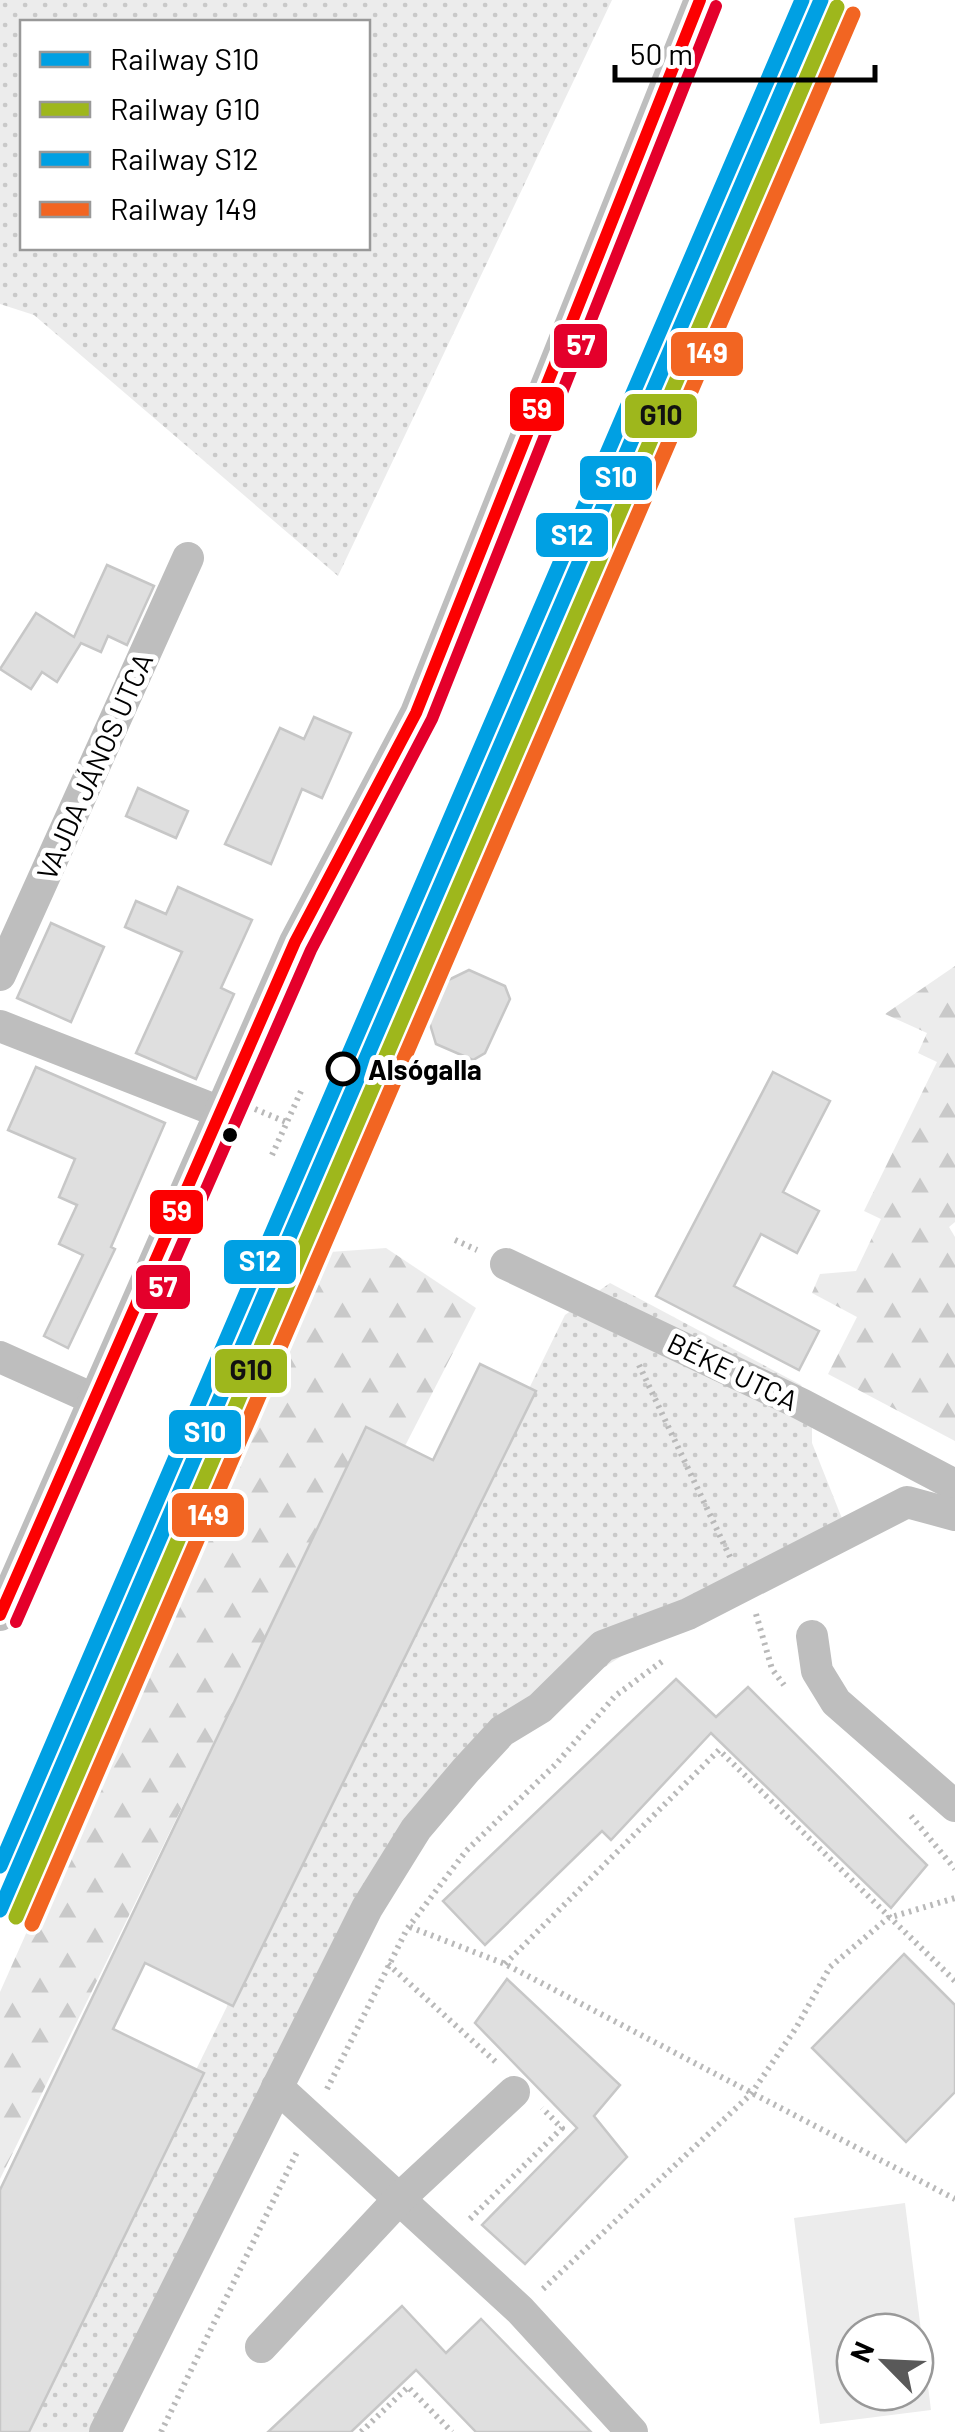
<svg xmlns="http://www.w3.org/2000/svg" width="955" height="2432" viewBox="0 0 955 2432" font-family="Barlow,sans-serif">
	<defs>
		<pattern id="grass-dots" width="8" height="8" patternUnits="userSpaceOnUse" patternTransform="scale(2.5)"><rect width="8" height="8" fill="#ececec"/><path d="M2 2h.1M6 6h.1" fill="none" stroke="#c9c9c9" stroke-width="1.8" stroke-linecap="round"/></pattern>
		<pattern id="forest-firs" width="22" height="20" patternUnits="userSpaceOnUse" patternTransform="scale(2.5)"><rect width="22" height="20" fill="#ececec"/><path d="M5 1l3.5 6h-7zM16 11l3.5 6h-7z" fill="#c9c9c9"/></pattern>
	</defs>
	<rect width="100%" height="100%" fill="#fff"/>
	<!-- grass -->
	<g fill="url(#grass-dots)" fill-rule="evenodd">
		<path d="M0,0H612L338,576L34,315L0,304ZM22,22H368V248H22Z"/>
		<path d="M610,1283L801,1385L812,1414V1443L847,1531L688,1614L540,1708L367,1908L116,2432H19L565,1315Z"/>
	</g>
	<!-- forest -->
	<g fill="url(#forest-firs)">
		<path d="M955,966V1222L949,1227L955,1237V1441L828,1374L857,1317L812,1293L820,1274L856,1271L881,1219L864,1211L937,1062L918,1053L927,1033L885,1014Z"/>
		<path d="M386,1248L476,1308L388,1479L348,1468L0,2179V1992L330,1252Z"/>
	</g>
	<!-- garden -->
	<path fill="#ececec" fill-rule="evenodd" d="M905,2203L931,2410L820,2424L794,2218ZM855,2332H915V2392H855Z"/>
	<!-- building -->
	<g fill="#dfdfdf" stroke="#c7c7c7" stroke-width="2.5">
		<path d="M107,565L154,586L127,645L108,636L101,652L81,643L57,682L42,672L31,689L0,669L36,613L74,637Z"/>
		<path d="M314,717L351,733L322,798L302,789L271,864L225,844L280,728L304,739Z"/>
		<path d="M138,788L188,811L176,838L126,816Z"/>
		<path d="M178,887L252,920L221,988L234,994L196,1079L136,1053L182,952L125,927L136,901L166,914Z"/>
		<path d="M51,923L104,947L71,1022L17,998Z"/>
		<path d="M469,970L505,986L510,999L485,1053L473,1060L436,1044L426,1011L438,985Z"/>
		<path d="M36,1067L165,1123L111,1247L115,1249L68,1348L44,1336L83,1255L59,1244L77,1205L59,1197L75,1159L8,1130Z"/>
		<path d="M773,1072L830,1101L783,1192L819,1211L797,1253L761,1234L734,1286L819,1331L799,1370L656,1296Z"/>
		<path d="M480,1364L536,1391L233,2006L145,1963L113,2029L204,2073L29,2432H0V2190L366,1427L433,1460Z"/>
		<path d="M676,1679L716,1717L748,1687L927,1865L891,1908L711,1733L611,1840L602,1831L485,1945L443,1901Z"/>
		<path d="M904,1954L955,2005V2092L906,2142L812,2048Z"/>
		<path d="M507,1979L620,2085L594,2116L627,2157L525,2264L482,2225L577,2128L475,2023Z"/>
		<path d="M402,2306L446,2353L481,2319L591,2432H476L416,2370L351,2432H268Z"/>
	</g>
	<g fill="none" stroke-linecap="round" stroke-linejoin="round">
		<!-- path -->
		<g stroke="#b9b9b9" stroke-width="6" stroke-dasharray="2.5 5" stroke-linecap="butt">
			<path d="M255,1109L286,1122"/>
			<path d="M272,1155L302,1089"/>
			<path d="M350,1192L376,1131"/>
			<path d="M455,1240L477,1250"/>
			<path d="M639,1365L730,1557"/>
			<path d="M756,1614L772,1669L784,1685"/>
			<path d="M911,1816L955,1869"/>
			<path d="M410,1927L505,1964L955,2199"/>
			<path d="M388,1964L498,2064"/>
			<path d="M505,1964L719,1750L955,1981"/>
			<path d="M327,2089L407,1929L466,1851L556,1764L615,1696L664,1660"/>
			<path d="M470,2219L562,2128L542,2108"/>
			<path d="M543,2289L751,2094L796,2028L830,1967L888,1918L955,1898"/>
			<path d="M161,2432L298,2150"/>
			<path d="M361,2432L408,2387L452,2432"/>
		</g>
		<!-- minor -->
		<g stroke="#bebebe" stroke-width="32">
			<path d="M0,975L188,558"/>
			<path d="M0,1026L220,1112"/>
			<path d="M506,1264L801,1404L955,1485"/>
			<path d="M0,1357L96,1400"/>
			<path d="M0,1615L295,942L416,713L700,0"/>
			<path d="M812,1636L817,1671L836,1702L955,1806"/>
			<path d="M277,2087L520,2310L632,2432"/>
			<path d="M261,2347L401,2197L514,2092"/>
			<path d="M105,2432L367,1908L416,1829L466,1770L502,1731L540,1708L603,1646L688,1614L907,1502L955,1515"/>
		</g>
		<!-- bus-1 casing -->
		<g stroke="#fff" stroke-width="20">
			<path id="bus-1" d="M0,1615L295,942L416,713L700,0"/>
		</g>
		<!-- bus-2 casing -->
		<g stroke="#fff" stroke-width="20">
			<path id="bus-2" d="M16,1622L311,950L432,719L716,6"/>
		</g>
		<!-- bus-1 -->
		<use href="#bus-1" stroke="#fc0001" stroke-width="12"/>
		<!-- bus-2 -->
		<use href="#bus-2" stroke="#e4002b" stroke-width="12"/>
		<!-- rail-1 casing -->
		<g stroke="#fff" stroke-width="22">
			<path id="rail-1" d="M0,1910L821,0"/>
		</g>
		<!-- rail-2 casing -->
		<g stroke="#fff" stroke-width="22">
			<path id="rail-2" d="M16,1917L837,7"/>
		</g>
		<!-- rail-3 casing -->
		<g stroke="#fff" stroke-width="22">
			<path id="rail-3" d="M0,1866L802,0"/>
		</g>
		<!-- rail-4 casing -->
		<g stroke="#fff" stroke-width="22">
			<path id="rail-4" d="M32,1924L853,14"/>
		</g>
		<!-- rail-1 -->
		<use href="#rail-1" stroke="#00a0e3" stroke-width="15"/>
		<!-- rail-2 -->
		<use href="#rail-2" stroke="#9eb71c" stroke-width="15"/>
		<!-- rail-3 -->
		<use href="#rail-3" stroke="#00a0e3" stroke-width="15"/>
		<!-- rail-4 -->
		<use href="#rail-4" stroke="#f26522" stroke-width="15"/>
	</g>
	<!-- markers -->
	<circle fill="#fff" stroke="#000" stroke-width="5" cx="343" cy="1069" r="15"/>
	<circle fill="#000" stroke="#fff" stroke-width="4" cx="230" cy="1135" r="9"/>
	<g text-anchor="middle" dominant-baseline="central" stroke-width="10" stroke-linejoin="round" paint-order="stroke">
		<!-- street labels -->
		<g font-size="28" fill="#000" stroke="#fff">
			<text transform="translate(94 766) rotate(-66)">VAJDA JÁNOS UTCA</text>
			<text transform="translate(733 1371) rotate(26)">BÉKE UTCA</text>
		</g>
		<!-- stop labels -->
		<g font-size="28" font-weight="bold" fill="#000" stroke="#fff" text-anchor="start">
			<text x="368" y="1069">Alsógalla</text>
		</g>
	</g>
	<g stroke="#fff" stroke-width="4">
		<rect x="552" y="322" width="57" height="48" rx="10" fill="#e4002b"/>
		<rect x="669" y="330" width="76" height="48" rx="10" fill="#f26522"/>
		<rect x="508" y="385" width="58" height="48" rx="10" fill="#fc0001"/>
		<rect x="623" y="392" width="76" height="48" rx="10" fill="#9eb71c"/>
		<rect x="578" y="454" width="76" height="48" rx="10" fill="#00a0e3"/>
		<rect x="534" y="511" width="76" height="48" rx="10" fill="#00a0e3"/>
		<rect x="148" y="1188" width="57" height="48" rx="10" fill="#fc0001"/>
		<rect x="222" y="1238" width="76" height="48" rx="10" fill="#00a0e3"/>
		<rect x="134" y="1263" width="58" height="48" rx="10" fill="#e4002b"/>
		<rect x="213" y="1347" width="76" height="48" rx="10" fill="#9eb71c"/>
		<rect x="167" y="1408" width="76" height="48" rx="10" fill="#00a0e3"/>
		<rect x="170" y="1491" width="76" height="48" rx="10" fill="#f26522"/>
	</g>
	<g font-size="28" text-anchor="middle" font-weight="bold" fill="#fff">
		<text x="581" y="355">57</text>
		<text x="707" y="363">149</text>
		<text x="537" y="419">59</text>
		<text x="616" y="487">S10</text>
		<text x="572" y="545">S12</text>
		<text x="177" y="1221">59</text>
		<text x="260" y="1271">S12</text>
		<text x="163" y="1297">57</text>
		<text x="205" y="1442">S10</text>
		<text x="208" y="1525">149</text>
	</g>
	<g font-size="28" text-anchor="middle" font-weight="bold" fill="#111">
		<text x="661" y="425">G10</text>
		<text x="251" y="1380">G10</text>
	</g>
	<!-- legend -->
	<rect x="20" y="20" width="350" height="230" fill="#ffffff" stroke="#999999" stroke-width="2.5"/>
	<rect x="40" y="52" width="50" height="15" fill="#00a0e3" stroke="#999999" stroke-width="2.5"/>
	<text x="110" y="70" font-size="30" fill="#000000">Railway S10</text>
	<rect x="40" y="102" width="50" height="15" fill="#9eb71c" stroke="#999999" stroke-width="2.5"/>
	<text x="110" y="120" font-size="30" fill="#000000">Railway G10</text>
	<rect x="40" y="152" width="50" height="15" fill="#00a0e3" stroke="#999999" stroke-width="2.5"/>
	<text x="110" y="170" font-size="30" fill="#000000">Railway S12</text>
	<rect x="40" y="202" width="50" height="15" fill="#f26522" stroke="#999999" stroke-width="2.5"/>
	<text x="110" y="220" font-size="30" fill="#000000">Railway 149</text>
	<!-- north arrow -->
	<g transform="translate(885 2362) rotate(294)"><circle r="48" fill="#ffffff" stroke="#999999" stroke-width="2.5"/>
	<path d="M0-8L18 38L0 25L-18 38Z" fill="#595959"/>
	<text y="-15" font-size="28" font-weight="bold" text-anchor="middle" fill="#000000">N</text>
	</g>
	<!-- scale -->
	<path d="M615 65v15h260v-15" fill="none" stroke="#000000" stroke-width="5"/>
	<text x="630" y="65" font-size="30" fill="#000000" stroke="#ffffff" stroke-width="8" paint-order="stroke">50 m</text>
</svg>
